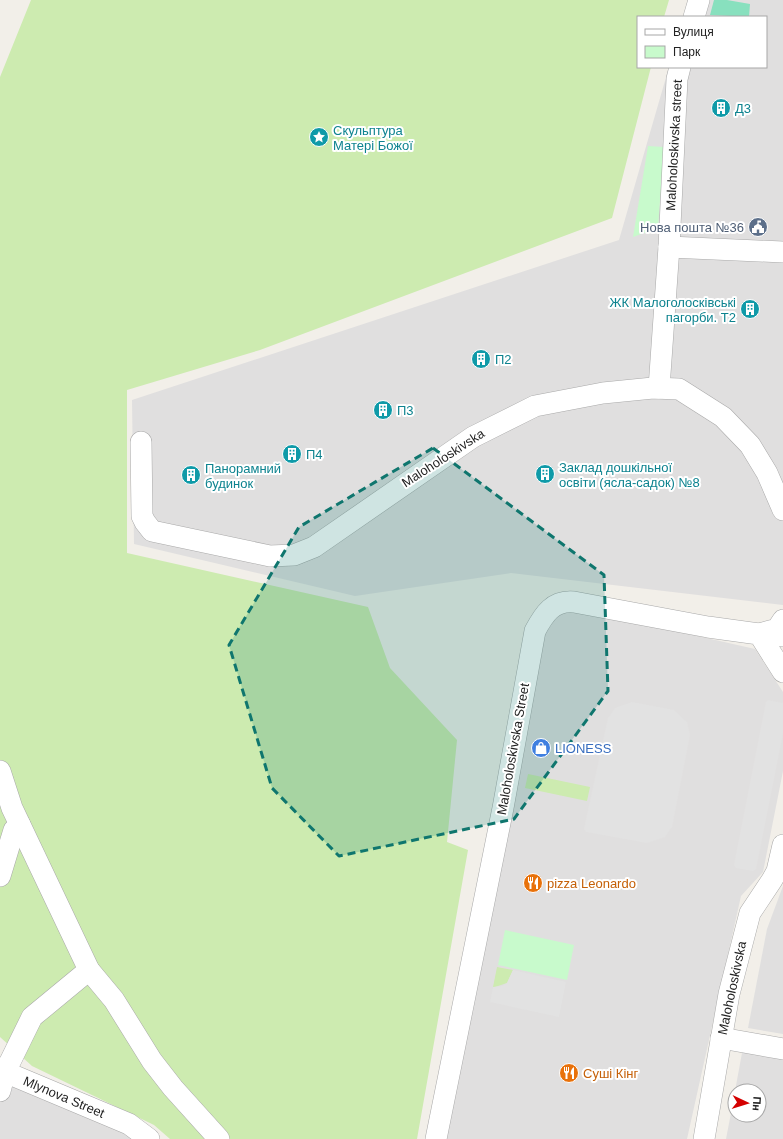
<svg xmlns="http://www.w3.org/2000/svg" width="783" height="1139" viewBox="0 0 783 1139" font-family="Helvetica,sans-serif">
	<rect width="100%" height="100%" fill="#f2efe9"/>
	<!-- residential -->
	<g fill="#e0dfdf">
		<path d="M688,0H783V605L511,573L355,596L134,544L132,400L619,240L669,67H766V17H683Z"/>
		<path d="M563,609L583,610L755,649L783,692V771L763,872L741,896L687,1139H446L542,637L549,621Z"/>
		<path d="M783,886V1034L748,1028L767,929Z"/>
		<path d="M744,1042L783,1049V1139H726L735,1092V1115H759V1091H735Z"/>
		<path d="M0,1077L138,1139H0Z"/>
	</g>
	<!-- grass -->
	<g fill="#cdebb0">
		<path d="M31,0H669L664,17H638V67H651L612,218L260,350L127,390V553L368,607L390,668L457,740L447,842L468,850L417,1139H170L154,1125L32,1066L0,1037V77Z"/>
		<path d="M528,774L590,787L587,801L525,788Z"/>
		<path d="M497,967L513,970L507,983L495,987H493Z"/>
	</g>
	<!-- park -->
	<g fill="#c8facc">
		<path d="M648,146L664,147L658,228L633,237Z"/>
		<path d="M505,930L574,945L567,980L498,965Z"/>
	</g>
	<!-- pitch -->
	<path fill="#88e0be" d="M714,0H727L750,4L749,17L710,15Z"/>
	<!-- parking -->
	<g fill="#e2e2e2">
		<path d="M768,700L783,703V733L756,869L753,871L736,868L734,865L766,702Z"/>
		<path d="M632,702L674,710L687,722L690,735L672,827L665,837L647,843L586,832L584,829L608,718L615,708Z"/>
		<path d="M513,970L566,982L559,1017L490,1002L493,987L502,986L507,983Z"/>
	</g>
	<g fill="none" stroke-linecap="round" stroke-linejoin="round">
		<!-- minor casing -->
		<g stroke="#a9a9a9" stroke-width="22">
			<g id="minor">
				<path d="M694,17L699,0"/>
				<path d="M669,247L783,252"/>
				<path d="M659,388L669,247L677,79L680,67"/>
				<path d="M141,442L142,516L145,522L152,531L270,556L294,555L314,547L473,437L535,406L603,393L653,388L679,389L723,417L750,445L767,473L783,510"/>
				<path d="M783,620L777,629L759,634L783,636"/>
				<path d="M0,771L12,808L89,970L114,1000L152,1061L173,1088L219,1139"/>
				<path d="M0,876L14,830L20,825"/>
				<path d="M721,1038L783,1049"/>
				<path d="M0,1068L5,1072L129,1124L149,1139"/>
				<path d="M0,1091L5,1072L32,1017L89,970"/>
				<path d="M436,1139L503,808L535,631C544,614 553,600 574,602L708,627L759,634L783,672"/>
				<path d="M704,1139L729,994L750,913L772,880L777,871L783,845"/>
			</g>
		</g>
		<!-- minor -->
		<use href="#minor" stroke="#fff" stroke-width="21"/>
	</g>
	<!-- marked area -->
	<path fill="#0f766e" fill-opacity="0.2" stroke="#0f766e" stroke-width="3" stroke-dasharray="8 5" stroke-linejoin="round" d="M433,448L604,575L608,691L514,819L339,856L272,788L229,645L299,527Z"/>
	<!-- icons -->
	<defs>
		<g id="building-disc" transform="scale(1)"><circle r="9.5" fill="#0f9aa8" stroke="#fff"/><path d="M-4-6H4V6H1V3H-1V6H-4ZM-2.5-4.3h1.7v1.8h-1.7ZM.8-4.3h1.7v1.8H.8ZM-2.5-1h1.7V.8h-1.7ZM.8-1h1.7V.8H.8Z" fill="#fff"/></g>
		<g id="sight-disc" transform="scale(1)"><circle r="9.5" fill="#0f9aa8" stroke="#fff"/><path d="M0-6L1.8-2.2L6-1.7L2.9 1.2L3.7 5.4L0 3.3L-3.7 5.4L-2.9 1.2L-6-1.7L-1.8-2.2Z" fill="#fff"/></g>
		<g id="civic-disc" transform="scale(1)"><circle r="9.5" fill="#5c6f8a" stroke="#fff"/><path d="M-.6-6.5H3V-4.5H.6V-3L4-1V1h2V6H-6V1h2V-1L-.6-3ZM-1.2 2.5V6h2.4V2.5Z" fill="#fff"/></g>
		<g id="shop-disc" transform="scale(1)"><circle r="9.5" fill="#3f7fe0" stroke="#fff"/><path d="M-5-2.5h2.3a2.7 3.5 0 0 1 5.4 0H5L5.5 6h-11ZM-1.5-2.5h3a1.5 2.3 0 0 0-3 0Z" fill="#fff"/></g>
		<g id="restaurant-disc" transform="scale(1)"><circle r="9.5" fill="#e8710a" stroke="#fff"/><path d="M-5-6h1v4h1v-4h1v4h1v-4h1v5L-1.5 .5V6h-2V.5L-5-1ZM5-6V6H3V1.5H1.5Q1.5-4 5-6Z" fill="#fff"/></g>
	</defs>
	<g fill-rule="evenodd">
		<use href="#building-disc" x="721" y="108"/>
		<use href="#sight-disc" x="319" y="137"/>
		<use href="#civic-disc" x="758" y="227"/>
		<use href="#building-disc" x="750" y="309"/>
		<use href="#building-disc" x="481" y="359"/>
		<use href="#building-disc" x="383" y="410"/>
		<use href="#building-disc" x="292" y="454"/>
		<use href="#building-disc" x="545" y="474"/>
		<use href="#building-disc" x="191" y="475"/>
		<use href="#shop-disc" x="541" y="748"/>
		<use href="#restaurant-disc" x="533" y="883"/>
		<use href="#restaurant-disc" x="569" y="1073"/>
	</g>
	<g text-anchor="middle" dominant-baseline="central" stroke-width="4" stroke-linejoin="round" paint-order="stroke">
		<!-- culture labels -->
		<g font-size="13" fill="#0d838f" stroke="#fff" text-anchor="start">
			<text x="735" y="108">Д3</text>
			<text x="333" y="130">Скульптура<tspan x="333" dy="15">Матері Божої</tspan></text>
			<text x="736" y="302" text-anchor="end">ЖК Малоголосківські<tspan x="736" dy="15">пагорби. Т2</tspan></text>
			<text x="495" y="359">П2</text>
			<text x="397" y="410">П3</text>
			<text x="306" y="454">П4</text>
			<text x="559" y="467">Заклад дошкільної<tspan x="559" dy="15">освіти (ясла-садок) №8</tspan></text>
			<text x="205" y="468">Панорамний<tspan x="205" dy="15">будинок</tspan></text>
		</g>
		<!-- street labels -->
		<g font-size="13" fill="#222" stroke="#fff">
			<text transform="translate(674 145) rotate(-87)">Maloholoskivska street</text>
			<text transform="translate(443 458) rotate(-33)">Maloholoskivska</text>
			<text transform="translate(513 749) rotate(-80)">Maloholoskivska Street</text>
			<text transform="translate(732 988) rotate(-78)">Maloholoskivska</text>
			<text transform="translate(64 1097) rotate(23)">Mlynova Street</text>
		</g>
		<!-- service labels -->
		<g font-size="13" fill="#4e5e75" stroke="#fff" text-anchor="end">
			<text x="744" y="227">Нова пошта №36</text>
		</g>
		<!-- shop labels -->
		<g font-size="13" fill="#366cbe" stroke="#fff" text-anchor="start">
			<text x="555" y="748">LIONESS</text>
		</g>
		<!-- food labels -->
		<g font-size="13" fill="#c56008" stroke="#fff" text-anchor="start">
			<text x="547" y="883">pizza Leonardo</text>
			<text x="583" y="1073">Суші Кінг</text>
		</g>
	</g>
	<!-- legend -->
	<rect x="637" y="16" width="130" height="52" fill="#ffffff" stroke="#a7a7a7"/>
	<rect x="645" y="29" width="20" height="6" fill="#ffffff" stroke="#a7a7a7"/>
	<text x="673" y="36" font-size="12" fill="#222222">Вулиця</text>
	<rect x="645" y="46" width="20" height="12" fill="#c8facc" stroke="#a7a7a7"/>
	<text x="673" y="56" font-size="12" fill="#222222">Парк</text>
	<!-- north arrow -->
	<g transform="translate(747 1103) rotate(94)"><circle r="19" fill="#ffffff" stroke="#a7a7a7"/>
	<path d="M0-3L7 15L0 10L-7 15Z" fill="#d40000"/>
	<text y="-6" font-size="11" font-weight="bold" text-anchor="middle" fill="#222222">Пн</text>
	</g>
</svg>
